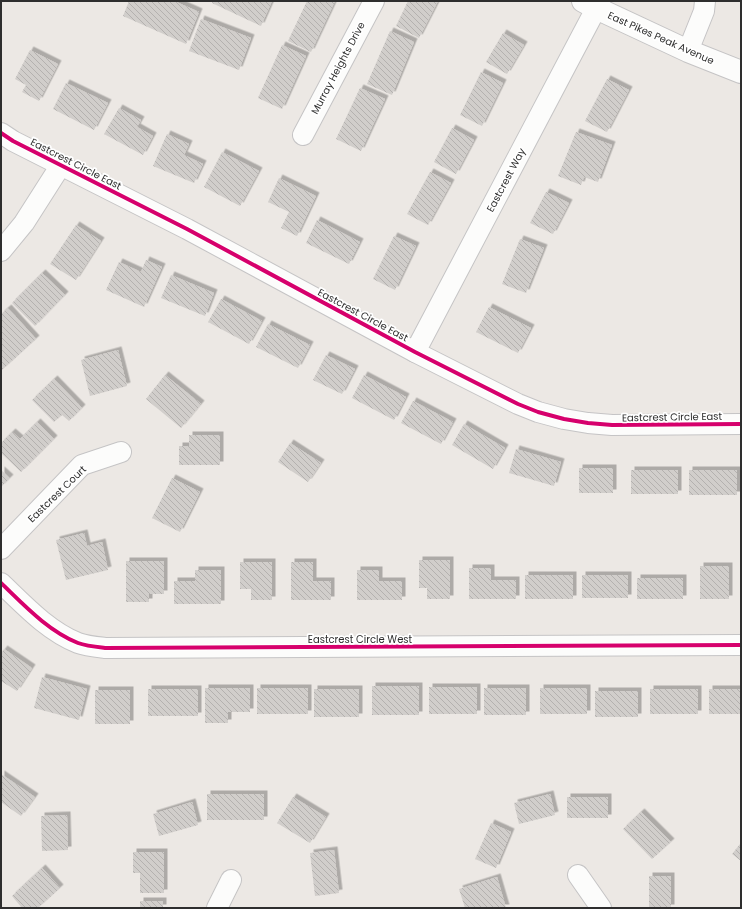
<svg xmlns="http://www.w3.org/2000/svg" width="742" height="909" viewBox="0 0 742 909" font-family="Poppins,sans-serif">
	<defs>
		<pattern id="building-back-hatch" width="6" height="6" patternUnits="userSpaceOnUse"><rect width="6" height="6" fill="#d1cecb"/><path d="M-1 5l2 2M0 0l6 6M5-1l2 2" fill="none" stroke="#b4b1af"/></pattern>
		<filter id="shadow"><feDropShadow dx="3.5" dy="-3.5" stdDeviation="0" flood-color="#0004"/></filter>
	</defs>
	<rect width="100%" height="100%" fill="#ece8e4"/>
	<!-- building -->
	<g fill="url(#building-back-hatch)" filter="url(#shadow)">
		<path d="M129,1H174L199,12L186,44L123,16Z"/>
		<path d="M213,1H272L261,26L212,3Z"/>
		<path d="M307,1H335L311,52L288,41Z"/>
		<path d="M408,1H438L419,38L396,26Z"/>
		<path d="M201,19L251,38L239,70L189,51Z"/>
		<path d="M390,31L414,42L392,95L367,84Z"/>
		<path d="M503,33L524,45L507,74L486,62Z"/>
		<path d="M282,45L306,56L282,109L258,98Z"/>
		<path d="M30,50L58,64L39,101L22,92L26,85L15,79Z"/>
		<path d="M481,72L503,83L482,126L460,115Z"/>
		<path d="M607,79L629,90L607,132L585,121Z"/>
		<path d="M66,83L108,103L94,130L53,109Z"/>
		<path d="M360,88L385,99L361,151L336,139Z"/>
		<path d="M119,108L141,120L137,127L153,136L143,155L104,134Z"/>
		<path d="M452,128L474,140L456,174L434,162Z"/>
		<path d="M576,132L612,145L598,182L584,177L581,185L558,176Z"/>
		<path d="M167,134L189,144L184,155L203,164L194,183L153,166Z"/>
		<path d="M222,152L259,171L240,206L204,187Z"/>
		<path d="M430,172L451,183L428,225L407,214Z"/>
		<path d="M279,178L316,196L297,236L281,228L289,212L268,202Z"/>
		<path d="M546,192L569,203L553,234L530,223Z"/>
		<path d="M317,220L360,242L349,264L306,243Z"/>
		<path d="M76,225L101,241L76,280L50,264Z"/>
		<path d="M394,236L416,246L395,290L373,279Z"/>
		<path d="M520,239L544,248L526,293L502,284Z"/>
		<path d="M146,260L162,267L144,307L106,290L119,262L141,272Z"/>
		<path d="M42,273L65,295L35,326L12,303Z"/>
		<path d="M171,275L214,293L205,316L161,298Z"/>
		<path d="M221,299L262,321L249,344L208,322Z"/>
		<path d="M489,307L531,328L518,353L476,332Z"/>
		<path d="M8,308L36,339L2,370L1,369V314Z"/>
		<path d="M268,324L310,345L298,368L256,347Z"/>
		<path d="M118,350L127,386L90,396L81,360Z"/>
		<path d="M326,355L355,369L342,394L313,380Z"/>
		<path d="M165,375L201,404L181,428L146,399Z"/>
		<path d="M364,375L406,397L394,420L352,398Z"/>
		<path d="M54,379L82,408L69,421L62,415L54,422L32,400Z"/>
		<path d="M413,401L453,422L441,444L401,423Z"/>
		<path d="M37,422L54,439L21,472L1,453V443L12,432L20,439Z"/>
		<path d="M464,424L505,448L493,469L452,445Z"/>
		<path d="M189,435H220V465H179V446H189Z"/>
		<path d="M290,443L321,463L308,482L278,462Z"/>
		<path d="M516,449L561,462L554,486L509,473Z"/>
		<rect x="579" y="468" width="34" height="25"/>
		<path d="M1,470L10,478L1,487Z"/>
		<rect x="631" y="470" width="47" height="24"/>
		<rect x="689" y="470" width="48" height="25"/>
		<path d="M172,478L200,492L180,532L152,518Z"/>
		<path d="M84,533L87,546L102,542L108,570L66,580L56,540Z"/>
		<path d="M419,560H450V599H427V588H419Z"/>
		<path d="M126,561H164V594H149V602H126Z"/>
		<path d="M240,562H272V600H251V589H240Z"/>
		<path d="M291,562H313V581H331V600H291Z"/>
		<rect x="700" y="566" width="29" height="33"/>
		<path d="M469,568H491V580H516V599H469Z"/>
		<path d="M195,570H221V604H174V581H195Z"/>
		<path d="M357,570H379V581H402V600H357Z"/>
		<rect x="525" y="575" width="48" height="24"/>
		<rect x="582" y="575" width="46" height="23"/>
		<rect x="637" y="578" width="46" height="21"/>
		<path d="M4,649L32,668L17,691L1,681V653Z"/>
		<path d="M42,677L87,689L79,720L34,708Z"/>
		<rect x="372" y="686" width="47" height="29"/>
		<rect x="429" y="687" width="48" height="27"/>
		<path d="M205,688H250V712H228V723H205Z"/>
		<rect x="257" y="688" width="51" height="26"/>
		<rect x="484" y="688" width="42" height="27"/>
		<rect x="540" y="688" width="47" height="26"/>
		<rect x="148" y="689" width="50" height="27"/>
		<rect x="314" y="689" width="45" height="28"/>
		<rect x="650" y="689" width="48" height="25"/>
		<rect x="709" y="689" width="32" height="25"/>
		<rect x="95" y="690" width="35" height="34"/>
		<rect x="595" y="691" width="43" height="26"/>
		<path d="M1,774L35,797L21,816L1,802Z"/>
		<rect x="207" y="794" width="57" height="26"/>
		<path d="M550,794L555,815L519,824L514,803Z"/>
		<path d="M293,797L326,817L310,843L277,823Z"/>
		<rect x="567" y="797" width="41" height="21"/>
		<path d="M192,802L198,825L159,836L153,814Z"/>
		<path d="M641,812L671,842L652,859L623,829Z"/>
		<path d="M67,815L68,850L42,851L41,816Z"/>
		<path d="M491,823L511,832L496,868L475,859Z"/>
		<path d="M741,843V861L732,854Z"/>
		<path d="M334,850L339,893L315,896L310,853Z"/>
		<path d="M133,852H164V893H140V873H133Z"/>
		<path d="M42,868L60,888L38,908H22L12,896Z"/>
		<rect x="649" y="876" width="22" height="32"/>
		<path d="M497,877L506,908H465L459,889Z"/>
		<rect x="140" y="901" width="23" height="7"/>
	</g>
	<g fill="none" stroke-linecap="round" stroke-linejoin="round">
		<!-- minor casing -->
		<g stroke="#c5c4c5" stroke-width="22">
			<g id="minor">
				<path d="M688,51L704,11L705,1"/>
				<path d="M1,133L13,141L187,229L415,352L518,404L538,412L564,419L588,423L612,425L741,424"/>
				<path d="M303,135L374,1"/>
				<path d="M1,251L24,223L61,165"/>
				<path d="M415,352L600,1"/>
				<path d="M1,549L82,465L121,452"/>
				<path d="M1,583C24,605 48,631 78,643C86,646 97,647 106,648L741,645"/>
				<path d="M578,875L601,908"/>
				<path d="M217,908L231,880"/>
			</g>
		</g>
		<!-- tertiary casing -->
		<g stroke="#c5c4c5" stroke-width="24">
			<path id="tertiary" d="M583,1L596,8L688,51L741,72"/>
		</g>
		<!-- minor -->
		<use href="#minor" stroke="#fcfcfb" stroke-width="20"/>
		<!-- tertiary -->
		<use href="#tertiary" stroke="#fcfcfb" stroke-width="22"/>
		<!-- cycleway casing -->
		<g stroke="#fff" stroke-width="6">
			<g id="cycleway">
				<path d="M1,133L13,141L187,229L415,352L518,404L538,412L564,419L588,423L612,425L741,424"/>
				<path d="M1,583C24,605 48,631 78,643C86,646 97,647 106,648L741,645"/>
			</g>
		</g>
		<!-- cycleway -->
		<use href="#cycleway" stroke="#d6006c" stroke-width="4"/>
	</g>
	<g text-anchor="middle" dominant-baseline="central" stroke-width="3.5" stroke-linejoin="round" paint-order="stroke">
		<!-- street labels -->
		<g font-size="10" fill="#2e2e2e" stroke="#fff">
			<text transform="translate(661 38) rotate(24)">East Pikes Peak Avenue</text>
			<text transform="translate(338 68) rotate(-62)">Murray Heights Drive</text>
			<text transform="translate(76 164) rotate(27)">Eastcrest Circle East</text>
			<text transform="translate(506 180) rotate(-62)">Eastcrest Way</text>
			<text transform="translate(363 315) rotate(28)">Eastcrest Circle East</text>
			<text transform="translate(672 417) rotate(-1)">Eastcrest Circle East</text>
			<text transform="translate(57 494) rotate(-44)">Eastcrest Court</text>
			<text x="360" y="639">Eastcrest Circle West</text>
		</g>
	</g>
	<!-- border -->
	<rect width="742" height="909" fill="none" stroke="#2e2e2e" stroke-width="4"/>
</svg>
